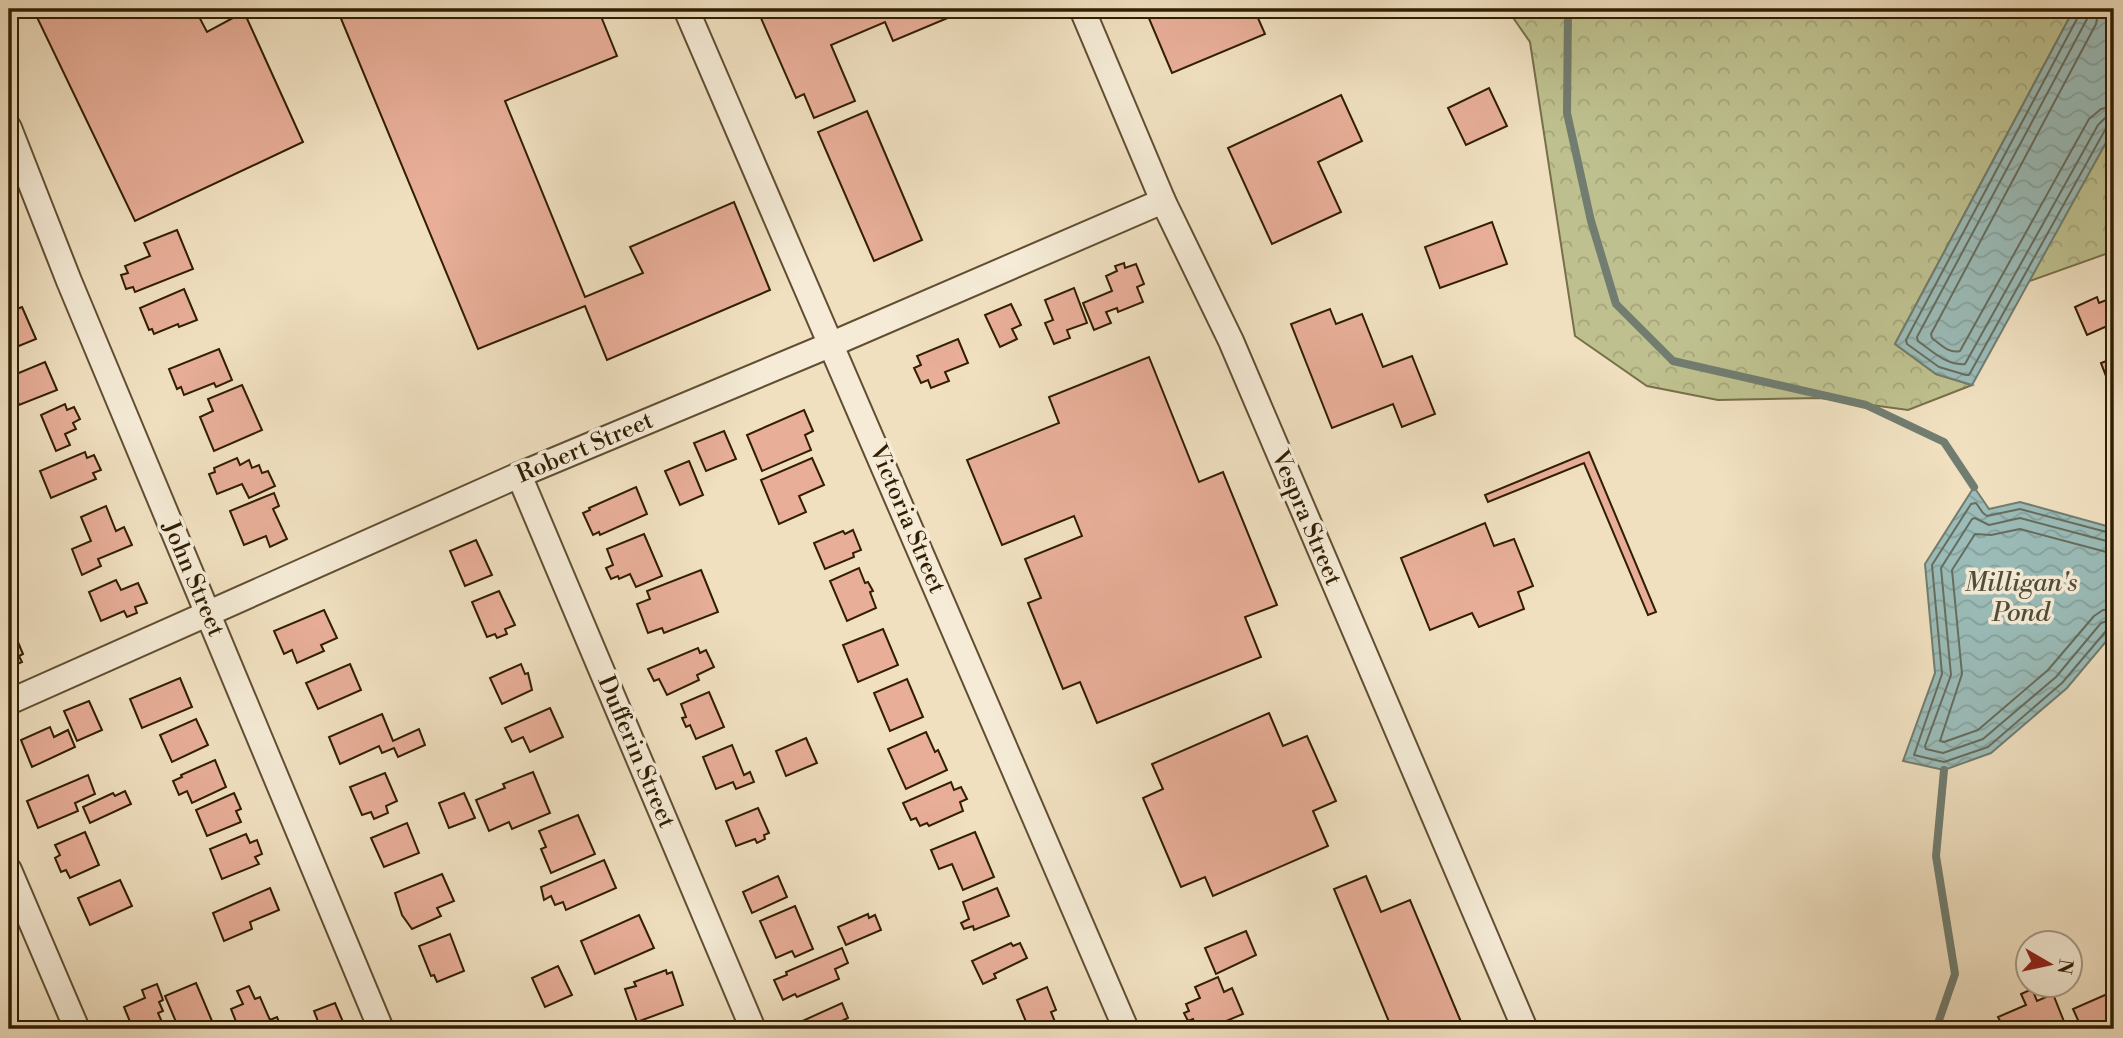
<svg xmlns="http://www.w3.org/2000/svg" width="2123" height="1038" viewBox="0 0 2123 1038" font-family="'Libre Bodoni',serif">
	<defs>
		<pattern id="forest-crowns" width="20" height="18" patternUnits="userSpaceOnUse" patternTransform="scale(1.75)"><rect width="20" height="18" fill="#bec18f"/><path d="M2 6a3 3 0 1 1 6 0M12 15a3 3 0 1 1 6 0" fill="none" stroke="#a4a57a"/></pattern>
		<pattern id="water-waves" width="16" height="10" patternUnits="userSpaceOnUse" patternTransform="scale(1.75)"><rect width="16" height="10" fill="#9bbcb8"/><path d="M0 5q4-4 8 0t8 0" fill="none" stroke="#86a19d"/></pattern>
	</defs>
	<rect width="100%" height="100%" fill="#f0e0c0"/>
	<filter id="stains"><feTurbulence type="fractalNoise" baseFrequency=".00286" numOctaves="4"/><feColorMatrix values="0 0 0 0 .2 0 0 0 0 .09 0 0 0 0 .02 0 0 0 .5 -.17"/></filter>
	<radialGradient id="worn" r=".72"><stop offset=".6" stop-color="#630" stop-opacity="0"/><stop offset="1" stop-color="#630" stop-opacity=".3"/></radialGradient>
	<!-- forest -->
	<g fill="url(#forest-crowns)" stroke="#787049" stroke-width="2">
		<path d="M1507,9H2074L1895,344L1936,374L1972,385L1908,410L1820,398L1718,400L1647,386L1575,336L1530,42Z"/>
		<path d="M2114,128V251L2027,282Z"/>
	</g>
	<!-- water -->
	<g fill="url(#water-waves)" stroke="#717d70" stroke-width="2">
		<path d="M2074,9H2114V128L1972,385L1936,374L1895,344Z"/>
		<path d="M1974,487L1989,509L2020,502L2114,528V632L2067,688L1991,753L1944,770L1903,761L1935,673L1925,564Z"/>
	</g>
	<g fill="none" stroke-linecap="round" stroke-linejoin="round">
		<!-- shore -->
		<g stroke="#666d5e" stroke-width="2">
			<path d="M2080,9L2079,15L1906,340L1907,344L1939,367L1966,375H1969L2105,130L2109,126H2114"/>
			<path d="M2089,9L2087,19L1917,337L1918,341C1932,351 1947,366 1965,364L2098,125L2105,118L2114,117"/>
			<path d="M2099,9L2096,24L1931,334L1932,338C1940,344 1949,354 1960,351L2089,119L2101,109L2114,106"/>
			<path d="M2114,534L2020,509L1987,516L1983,513L1976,503L1971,504L1932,565L1942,674L1914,755L1944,762L1988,747L2062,683L2106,631L2114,628"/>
			<path d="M2114,543L2020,518L1989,525L1975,518L1972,519L1941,568L1951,675L1925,746L1926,749L1943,753L1983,739L2056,677L2101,623L2114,619"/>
			<path d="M2114,554L2020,529L1991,535L1975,534L1952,570L1962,674L1940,741L1944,742L1978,730L2048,670L2094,616L2103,610L2114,609"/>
		</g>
		<!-- stream -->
		<g stroke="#717d70" stroke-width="8">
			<path d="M1568,9L1567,113L1591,221L1616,304L1673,361L1866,405L1944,442L1974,487"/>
			<path d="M1936,1029L1955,974L1936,856L1944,770"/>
		</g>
	</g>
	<!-- building -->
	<g fill="#e8ae98" stroke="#311e03" stroke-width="2">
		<path d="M33,9H195L207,32L244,12L303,142L135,221Z"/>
		<path d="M337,9H598L617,56L505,101L585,297L643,273L630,247L734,202L770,290L607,360L585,306L478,349Z"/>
		<path d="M757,9H969L893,41L885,22L831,45L855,101L814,118L804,94L796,98Z"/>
		<path d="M1145,9H1254L1265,34L1172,73Z"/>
		<path d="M1489,88L1507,126L1466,145L1448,108Z"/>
		<path d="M1341,95L1362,141L1318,162L1341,212L1272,244L1228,148Z"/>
		<path d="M867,111L922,240L874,261L818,132Z"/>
		<path d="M1492,222L1507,264L1440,288L1425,247Z"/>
		<path d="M177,230L193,269L135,292L133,287L126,289L121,275L128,273L125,266L150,256L144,243Z"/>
		<path d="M1124,263L1125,268L1136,264L1144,284L1137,287L1143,302L1118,312L1117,308L1106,312L1111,323L1094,330L1083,303L1112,291L1106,276L1117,271L1115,266Z"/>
		<path d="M1074,288L1087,323L1067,330L1070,338L1054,344L1045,323L1053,320L1045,300Z"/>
		<path d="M184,289L197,320L179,327L178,324L154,334L152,329L149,330L140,308Z"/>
		<path d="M2097,297L2099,303L2114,297V323L2087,335L2075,307Z"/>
		<path d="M1011,304L1021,325L1012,329L1017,339L1000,347L985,315Z"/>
		<path d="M22,307L36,339L9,350V312Z"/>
		<path d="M1330,309L1336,324L1362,314L1383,367L1412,356L1435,414L1402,427L1393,404L1332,428L1291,324Z"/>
		<path d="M958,339L968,363L945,372L949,381L931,388L928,380L921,383L914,368L921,365L917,356Z"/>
		<path d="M219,349L232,380L216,387L214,383L184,395L181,387L177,389L169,369Z"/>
		<path d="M1149,357L1199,482L1223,472L1277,605L1245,617L1261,657L1097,723L1080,682L1063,689L1028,603L1041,598L1025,559L1082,536L1074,516L1002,545L967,460L1059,423L1049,397Z"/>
		<path d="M2114,358V388L2111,389L2101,363Z"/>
		<path d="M45,362L57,390L19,405L9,377Z"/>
		<path d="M242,385L262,430L214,451L200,417L213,411L208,399Z"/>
		<path d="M65,404L67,410L74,407L80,419L73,423L76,429L65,434L70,445L56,451L41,415Z"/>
		<path d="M804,410L813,431L805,435L811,450L762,471L747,435Z"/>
		<path d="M724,431L736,459L706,471L694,443Z"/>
		<path d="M85,452L87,458L94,455L101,470L93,473L96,479L51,498L40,471Z"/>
		<path d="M1589,452L1656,612L1648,615L1584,463L1488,502L1485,495Z"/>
		<path d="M237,458L240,465L249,460L252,468L259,465L262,473L268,471L275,486L249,498L242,484L217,494L209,474L215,472L214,468Z"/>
		<path d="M812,458L824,485L799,496L806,512L779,524L761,480Z"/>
		<path d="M689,461L703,495L680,505L665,471Z"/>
		<path d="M636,487L647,514L600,535L599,532L593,535L583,513L590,510L589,508Z"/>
		<path d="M274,493L279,506L273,509L287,539L270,547L266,536L244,545L230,511Z"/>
		<path d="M106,506L116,531L124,527L132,545L98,559L101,566L82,575L72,549L91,541L81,517Z"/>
		<path d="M1485,523L1494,546L1514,539L1533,586L1518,592L1524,609L1479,627L1472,613L1430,630L1401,558Z"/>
		<path d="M853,530L861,550L853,553L854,557L825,569L814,543L843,531L845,534Z"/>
		<path d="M644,534L662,576L636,587L630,574L619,579L618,576L611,579L606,568L613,565L607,549Z"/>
		<path d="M476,540L492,575L465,586L450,551Z"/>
		<path d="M859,568L865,583L868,582L873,591L870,592L876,608L847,621L830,581Z"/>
		<path d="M701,570L718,612L664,633L662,628L648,633L637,604L650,599L647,591Z"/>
		<path d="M116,580L121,590L138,583L147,603L135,607L137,613L127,617L124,611L101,621L89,592Z"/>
		<path d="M499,591L515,625L505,629L507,634L497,638L495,634L487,637L472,602Z"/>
		<path d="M324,610L337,638L321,645L324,651L297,663L292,650L284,654L274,631Z"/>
		<path d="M883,629L898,665L858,682L843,645Z"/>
		<path d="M15,635L23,654L19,656L22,662L13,666L10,659L9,660V638Z"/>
		<path d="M698,648L700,653L706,650L714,667L697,675L699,680L667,695L659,679L654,681L648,669Z"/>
		<path d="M350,664L361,690L318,709L306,683Z"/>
		<path d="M521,664L525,674L528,673L532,690L502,704L490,678Z"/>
		<path d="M180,678L192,707L142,728L130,699Z"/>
		<path d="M907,679L923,717L890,731L874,693Z"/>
		<path d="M709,692L724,727L696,739L690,725L686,727L682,718L686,717L681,704Z"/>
		<path d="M89,701L102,730L77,741L64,711Z"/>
		<path d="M550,708L563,737L530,752L523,737L512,742L505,728Z"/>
		<path d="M1269,713L1283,746L1307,736L1336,801L1313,811L1328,846L1213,896L1205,877L1181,887L1143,798L1163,789L1152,764Z"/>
		<path d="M382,714L393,741L419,729L425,745L398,757L394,748L382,753L379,746L340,764L329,737Z"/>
		<path d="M196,719L208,745L172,762L160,735Z"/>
		<path d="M50,727L54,737L68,730L75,747L32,767L21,740Z"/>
		<path d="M926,732L935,752L938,750L947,770L906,789L888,749Z"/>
		<path d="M806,738L817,763L786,776L776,751Z"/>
		<path d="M732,745L744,775L750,772L754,782L736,789L733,782L716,789L703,757Z"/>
		<path d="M215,760L226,787L192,803L187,791L179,795L173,781L182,777L181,775Z"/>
		<path d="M533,772L550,813L512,829L509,822L489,831L476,800L505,788L503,784Z"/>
		<path d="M385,773L397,801L386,806L388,813L374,819L371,812L362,815L350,787Z"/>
		<path d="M88,775L95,794L75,803L78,811L38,828L27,801Z"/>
		<path d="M951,782L954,790L961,787L967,799L960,802L963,811L929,826L927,823L920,826L916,818L911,820L903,803Z"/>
		<path d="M125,791L131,804L90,823L83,807L113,793L115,796Z"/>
		<path d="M234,793L241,809L236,811L241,822L207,836L196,810Z"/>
		<path d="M464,793L475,818L449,828L439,803Z"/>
		<path d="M758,808L769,833L764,835L765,839L757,843L755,839L736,846L726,821Z"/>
		<path d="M578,815L595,854L551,873L541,849L546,847L539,831Z"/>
		<path d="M407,823L419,853L384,867L371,838Z"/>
		<path d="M85,832L99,865L70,878L66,870L61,872L55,858L60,855L55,845Z"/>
		<path d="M975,832L994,877L963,890L952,864L939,869L931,850Z"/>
		<path d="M246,834L250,843L257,840L262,854L255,857L259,864L222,879L210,849Z"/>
		<path d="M604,860L616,888L566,910L563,902L555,905L551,896L544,900L541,887Z"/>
		<path d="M442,874L454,901L437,908L441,916L412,929L402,915L395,893Z"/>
		<path d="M778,876L787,897L752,913L743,892Z"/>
		<path d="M1366,876L1381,912L1410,900L1464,1029H1392L1334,889Z"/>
		<path d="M120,880L132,906L90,925L78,898Z"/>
		<path d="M270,888L279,910L250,922L252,929L224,941L213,913Z"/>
		<path d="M997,888L1009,916L974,930L973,926L964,929L961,923L969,919L963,902Z"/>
		<path d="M795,906L813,949L795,957L792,951L776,958L760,921Z"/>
		<path d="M868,914L869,918L875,915L881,930L846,945L838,927Z"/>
		<path d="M639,915L654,948L595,974L581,941Z"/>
		<path d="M1246,931L1256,955L1216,974L1205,948Z"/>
		<path d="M450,934L464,971L437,982L434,975L431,976L419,946Z"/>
		<path d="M1011,943L1013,946L1020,943L1027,958L994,974L996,978L983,984L972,961Z"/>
		<path d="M842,948L848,963L835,969L839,979L797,997L795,994L783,1000L774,980L787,975L786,972Z"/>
		<path d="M558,966L572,995L545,1007L532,978Z"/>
		<path d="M666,970L667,974L672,972L683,1005L637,1022L625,989L636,986L634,982Z"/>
		<path d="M1218,977L1224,992L1232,988L1243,1014L1207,1029H1197L1193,1019L1188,1021L1184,1013L1189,1011L1186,1004L1200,998L1195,987Z"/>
		<path d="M196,983L212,1021L191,1029H179L165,996Z"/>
		<path d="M157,984L163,1000L159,1002L163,1011L158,1013L165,1029H133L124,1007L145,998L142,990Z"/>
		<path d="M249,986L255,999L260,997L270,1020L277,1017L282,1029H239L231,1009L243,1004L237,991Z"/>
		<path d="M1047,987L1056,1010L1051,1012L1058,1029H1029L1017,1000Z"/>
		<path d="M2032,989L2037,1001L2053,994L2067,1029H2004L1998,1017L2026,1005L2021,994Z"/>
		<path d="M2114,991V1029H2082L2073,1009Z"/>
		<path d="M335,1003L346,1029H321L314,1011Z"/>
		<path d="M842,1003L848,1018L835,1024L838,1029H801L798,1023Z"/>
	</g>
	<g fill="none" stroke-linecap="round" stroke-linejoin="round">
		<!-- minor casing -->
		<g stroke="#614e32" stroke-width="28">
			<g id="minor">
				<path d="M686,9L1126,1029"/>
				<path d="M1082,9L1163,201L1231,341L1525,1029"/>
				<path d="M9,128L69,281L381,1029"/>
				<path d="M519,475L753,1029"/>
				<path d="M9,702L519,475L832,344L1163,201"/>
				<path d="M9,870L77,1029"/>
			</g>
		</g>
		<!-- minor -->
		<use href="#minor" stroke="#f5ebd6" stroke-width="24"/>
	</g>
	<g text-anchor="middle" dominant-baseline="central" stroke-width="7" stroke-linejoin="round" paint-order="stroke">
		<!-- street labels -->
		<g font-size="24" fill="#311e03" stroke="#f5ebd6">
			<text transform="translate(585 448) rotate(-23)">Robert Street</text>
			<text transform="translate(1306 518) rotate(67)">Vespra Street</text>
			<text transform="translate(907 519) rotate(67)">Victoria Street</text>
			<text transform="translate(193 579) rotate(67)">John Street</text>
			<text transform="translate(636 752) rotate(67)">Dufferin Street</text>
		</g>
		<!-- water labels -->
		<g font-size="26" font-style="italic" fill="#514d39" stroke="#f5ebd6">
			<text x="2021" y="583">Milligan's<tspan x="2021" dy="30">Pond</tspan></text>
		</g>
	</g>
	<!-- margin -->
	<rect width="2123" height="1038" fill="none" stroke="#f0e0c0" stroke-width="35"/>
	<rect x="10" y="10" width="2102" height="1017" fill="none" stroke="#311e03" stroke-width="3.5"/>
	<rect x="18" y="18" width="2088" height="1003" fill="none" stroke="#311e03" stroke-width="2"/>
	<!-- north arrow -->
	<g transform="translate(2049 964) rotate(99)"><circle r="33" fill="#f5ebd6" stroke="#a79982" stroke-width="2"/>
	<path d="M0-5L12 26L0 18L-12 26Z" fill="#8f2418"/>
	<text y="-10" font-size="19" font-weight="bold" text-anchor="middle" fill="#311e03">N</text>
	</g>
	<rect width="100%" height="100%" filter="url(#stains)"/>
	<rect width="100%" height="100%" fill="url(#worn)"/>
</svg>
